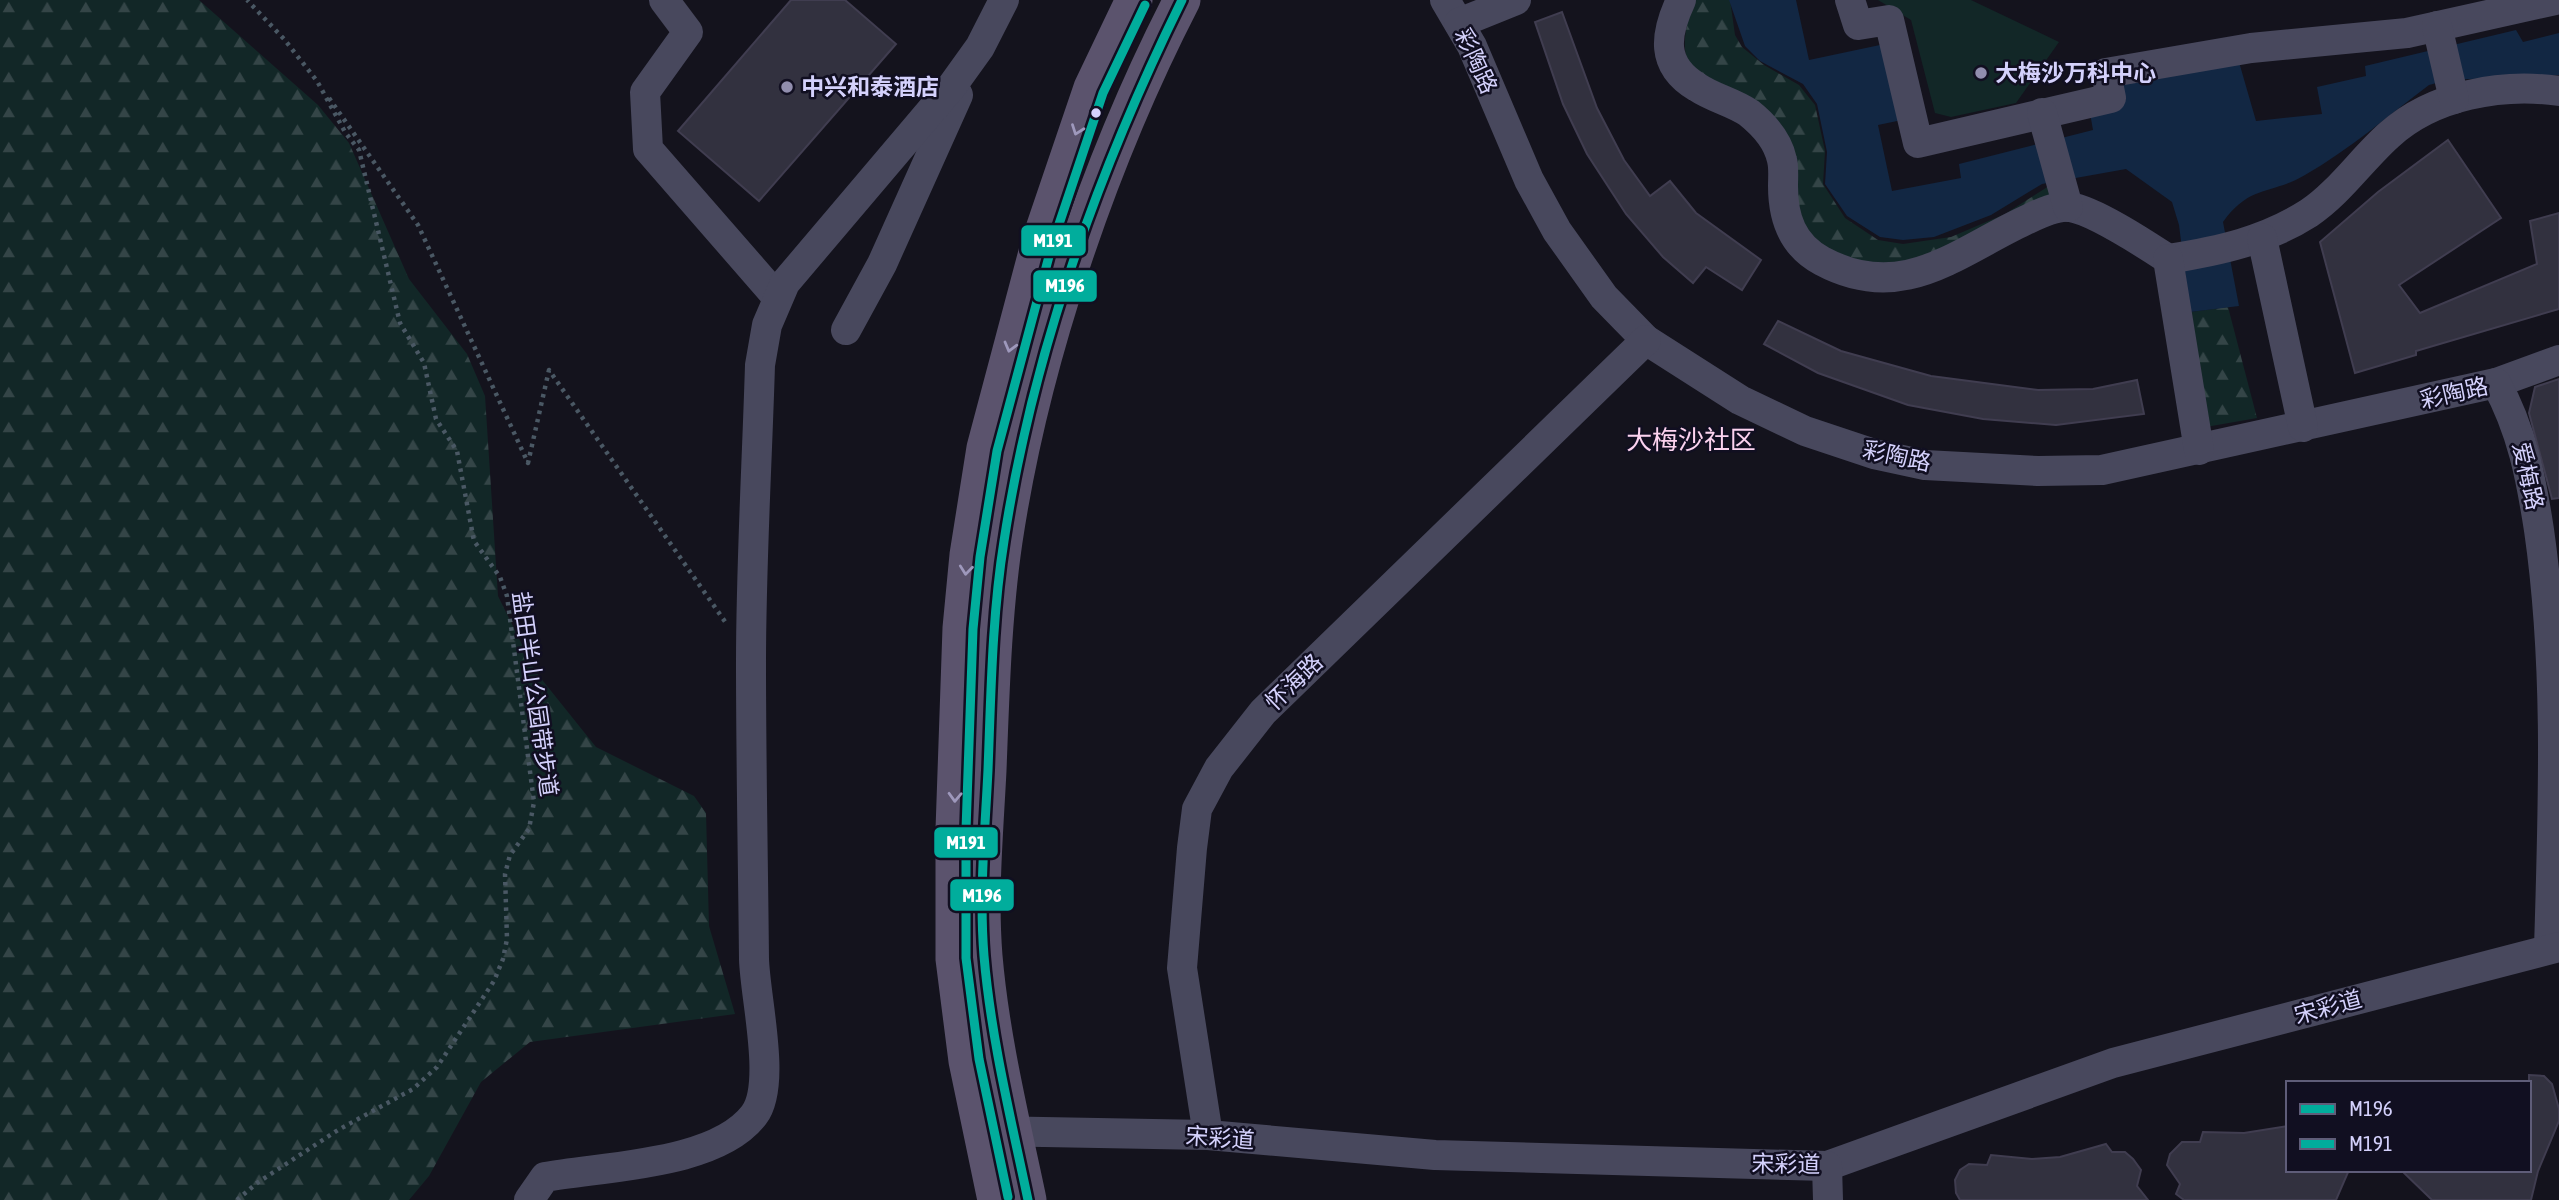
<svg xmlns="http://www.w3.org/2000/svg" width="2559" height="1200" viewBox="0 0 2559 1200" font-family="'Asap Condensed','Noto Sans SC',sans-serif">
	<defs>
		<pattern id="forest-firs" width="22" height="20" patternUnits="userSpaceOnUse" patternTransform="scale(1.75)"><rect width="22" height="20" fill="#122727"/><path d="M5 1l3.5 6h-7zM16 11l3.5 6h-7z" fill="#344547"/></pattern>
	</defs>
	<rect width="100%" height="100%" fill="#14131d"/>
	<!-- green -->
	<path fill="#122727" d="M1878,0H1971L2059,42L2016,103L1951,117L1935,113L1911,20Z"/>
	<!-- forest -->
	<g fill="url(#forest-firs)">
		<path d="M0,0H199L318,105L349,143L409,279L467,354L485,396L498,596L535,671L596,747L694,796L706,813L709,926L735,1014L530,1042L481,1082L429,1176L409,1200H0Z"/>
		<path d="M1692,0H1730L1735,35L1742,47L1764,65L1799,85L1815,105L1825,151L1823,184L1845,218L1878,240L1903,244L1951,237L2005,214L2049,186L2055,200L1904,270L1841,261L1798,230L1794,173C1773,152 1694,81 1687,59C1681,41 1689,18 1692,0Z"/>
		<path d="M2228,307L2257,418L2183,431L2191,312Z"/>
	</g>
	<!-- water -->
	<path fill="#122743" d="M1729,0H1796L1809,60L1880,45L1902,120L1878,125L1892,191L1961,178L1959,164L2093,130L2090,113L2119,82L2239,62L2256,121L2322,114L2317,87L2366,76L2365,66L2516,30L2523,42L2559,33V75L2448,80L2429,85C2389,115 2349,150 2305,175C2271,195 2250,184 2223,222L2239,306L2190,312L2179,225L2172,202L2126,169L2042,184L1991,215L1934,237L1903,240L1880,237L1847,216L1825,184L1827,152L1817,104L1803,84L1760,61L1745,46Z"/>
	<!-- building -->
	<g fill="#32313f" stroke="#403d50" stroke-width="2">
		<path d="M791,0H845L896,44L759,201L678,131Z"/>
		<path d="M1562,12L1597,108L1624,160L1650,196L1670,181L1696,213L1761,260L1742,290L1706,267L1693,283L1663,257L1626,214L1587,154L1563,104L1535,22Z"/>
		<path d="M2448,140L2501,218L2399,285L2420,313L2537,264L2530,221L2559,213V309L2416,351V355L2355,373L2320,242L2378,192Z"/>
		<path d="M1778,321L1841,351L1931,376L2038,390L2093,389L2137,380L2144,414L2056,425L1983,419L1908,405L1818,373L1764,344Z"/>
		<path d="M2559,379V498L2552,499L2529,413L2535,387Z"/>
		<path d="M2529,1075L2544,1076L2552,1084L2559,1109V1121L2538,1171L2531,1200H2432L2401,1170H2529Z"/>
		<path d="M2288,1126V1170H2349L2336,1200H2184L2176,1194L2180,1184L2167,1165L2170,1154L2182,1142H2200L2203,1132L2244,1133Z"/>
		<path d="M2106,1144L2112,1152H2125L2133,1159L2141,1170L2137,1186L2148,1200H1960L1956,1193L1955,1180L1960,1170L1969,1164L1987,1165L1991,1155L2032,1159L2060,1157Z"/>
	</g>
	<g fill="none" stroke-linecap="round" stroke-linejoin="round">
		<!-- path -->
		<g stroke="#4a5864" stroke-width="4.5" stroke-dasharray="3.5 5" stroke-linecap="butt">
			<path d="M329,98L418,225L528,463L549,370L726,623"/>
			<path d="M237,1200L257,1183L338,1130L413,1089L437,1067L494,981L503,959L507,939L505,874L510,855L529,829L534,802L507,596L500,577L474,541L457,451L436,419L424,363L400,323L359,150L345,132L317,81L284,39L247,0"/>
		</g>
		<!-- minor -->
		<g stroke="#48485d" stroke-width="30">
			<path d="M664,0L688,32L645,92L648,149L777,297"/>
			<path d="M1445,0L1472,46L1529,180L1557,231L1604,297L1646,340L1740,400L1805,431L1874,454L1925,465L2038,471L2102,470L2496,383L2559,360"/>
			<path d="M1681,0C1665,34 1660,65 1697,87C1713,98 1733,102 1749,113C1764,125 1778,141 1782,160C1784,168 1783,178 1783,186C1783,218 1792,245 1822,261C1902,304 1956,253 2024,221C2037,215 2055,205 2070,207C2095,211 2145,244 2168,259C2219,251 2265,241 2309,213C2339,193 2362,159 2389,135C2433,95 2501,83 2559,91"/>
			<path d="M1850,0L1858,25L1889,20L1918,143L2111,98L2106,73L2251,48L2407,33L2555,0"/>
			<path d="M1459,23L1516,0"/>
			<path d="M2437,26L2454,99"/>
			<path d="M2042,113L2068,207"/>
			<path d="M2262,238L2303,427"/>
			<path d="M2168,259L2199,450"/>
			<path d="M846,330L882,264L958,95"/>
			<path d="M2496,383C2522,430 2531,478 2539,530C2559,669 2553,810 2549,949"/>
			<path d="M994,1131L1208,1135L1435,1155L1827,1166L2113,1063L2559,947"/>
			<path d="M1208,1135L1182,968L1192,848L1197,809L1219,768L1263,712L1646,340"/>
			<path d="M1827,1166L1828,1200"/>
			<path d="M529,1200L545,1177C605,1166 716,1165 754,1115C777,1085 755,998 754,959C753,860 751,761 751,662C751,563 757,464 760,365L767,325L785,283L952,86L980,47L1004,0"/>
		</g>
		<!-- major -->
		<g stroke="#5b536d" stroke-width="37">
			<path d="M996,1200L967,1061L954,959V830L961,628L968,555L985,448L1040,241L1092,88L1134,0"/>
			<path d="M1028,1200C1011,1119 991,1038 984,956C979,894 985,831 988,770C991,693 993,616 1004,541C1031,361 1099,161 1182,0"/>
		</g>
		<!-- bus-1 casing -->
		<g stroke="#110f21" stroke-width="14">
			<path id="bus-1" d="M1028,1200C1011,1119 991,1038 984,956C979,894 985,832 988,770C991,693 992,616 1004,541C1033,351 1098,171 1182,0"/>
		</g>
		<!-- bus-2 casing -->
		<g stroke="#110f21" stroke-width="14">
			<path id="bus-2" d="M1008,1197L979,1059L966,958V830L973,629L980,557L997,451L1052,245L1103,93L1145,5"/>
		</g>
		<!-- bus-1 -->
		<use href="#bus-1" stroke="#01ad9c" stroke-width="9"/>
		<!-- bus-2 -->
		<use href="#bus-2" stroke="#01ad9c" stroke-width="9"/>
	</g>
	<!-- one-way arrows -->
	<defs><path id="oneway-chevron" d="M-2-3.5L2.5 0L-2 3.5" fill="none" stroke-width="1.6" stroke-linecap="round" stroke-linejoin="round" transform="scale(1.75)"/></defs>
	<g stroke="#9e98bc">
		<use href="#oneway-chevron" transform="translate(1077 130) rotate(110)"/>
		<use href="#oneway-chevron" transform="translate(1010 347) rotate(105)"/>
		<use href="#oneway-chevron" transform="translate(966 570) rotate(96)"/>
		<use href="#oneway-chevron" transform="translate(955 797) rotate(92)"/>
	</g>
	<!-- markers -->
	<g fill="#918eae" stroke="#110f21" stroke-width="2.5">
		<circle cx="1981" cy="73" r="7"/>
		<circle cx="787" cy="87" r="7"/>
	</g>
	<circle fill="#d4d1fc" stroke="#110f21" stroke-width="2.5" cx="1096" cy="113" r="6"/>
	<g text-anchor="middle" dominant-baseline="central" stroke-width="5" stroke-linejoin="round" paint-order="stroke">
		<!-- street labels -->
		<g font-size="23" fill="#d4d1fc" stroke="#110f21">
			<text transform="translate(1476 61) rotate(65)">彩陶路</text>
			<text transform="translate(2454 393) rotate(-13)">彩陶路</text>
			<text transform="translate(1897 456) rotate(12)">彩陶路</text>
			<text transform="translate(2528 476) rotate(77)">爱梅路</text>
			<text transform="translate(1294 682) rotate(-44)">怀海路</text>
			<text transform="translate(535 694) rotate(82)">盐田半山公园带步道</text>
			<text transform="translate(2328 1007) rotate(-15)">宋彩道</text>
			<text transform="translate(1220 1138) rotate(4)">宋彩道</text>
			<text transform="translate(1786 1164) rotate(1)">宋彩道</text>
		</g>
		<!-- poi labels -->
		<g font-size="23" font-weight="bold" fill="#d4d1fc" stroke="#110f21" text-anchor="start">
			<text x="1995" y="73">大梅沙万科中心</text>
			<text x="801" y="87">中兴和泰酒店</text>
		</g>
		<!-- quarter labels -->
		<g font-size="26" fill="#fcd3ef" stroke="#110f21">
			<text x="1691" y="440">大梅沙社区</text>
		</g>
	</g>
	<g stroke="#110f21" stroke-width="2.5">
		<rect x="1020" y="224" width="67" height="33" rx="7" fill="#01ad9c"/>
		<rect x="1032" y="269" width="66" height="34" rx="7" fill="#01ad9c"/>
		<rect x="933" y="826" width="66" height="33" rx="7" fill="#01ad9c"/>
		<rect x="949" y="878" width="66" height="34" rx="7" fill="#01ad9c"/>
	</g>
	<g font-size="19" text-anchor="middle" font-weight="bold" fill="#fff">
		<text x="1053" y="247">M191</text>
		<text x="1065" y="292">M196</text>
		<text x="966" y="849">M191</text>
		<text x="982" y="902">M196</text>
	</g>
	<!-- legend -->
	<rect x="2286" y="1081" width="245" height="91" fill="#110f21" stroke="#5f5d79" stroke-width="2"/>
	<rect x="2300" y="1104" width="35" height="10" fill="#01ad9c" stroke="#5f5d79" stroke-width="2"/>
	<text x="2349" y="1116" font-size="21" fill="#d4d1fc">M196</text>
	<rect x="2300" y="1139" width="35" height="10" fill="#01ad9c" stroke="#5f5d79" stroke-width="2"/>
	<text x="2349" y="1151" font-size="21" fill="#d4d1fc">M191</text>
</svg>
